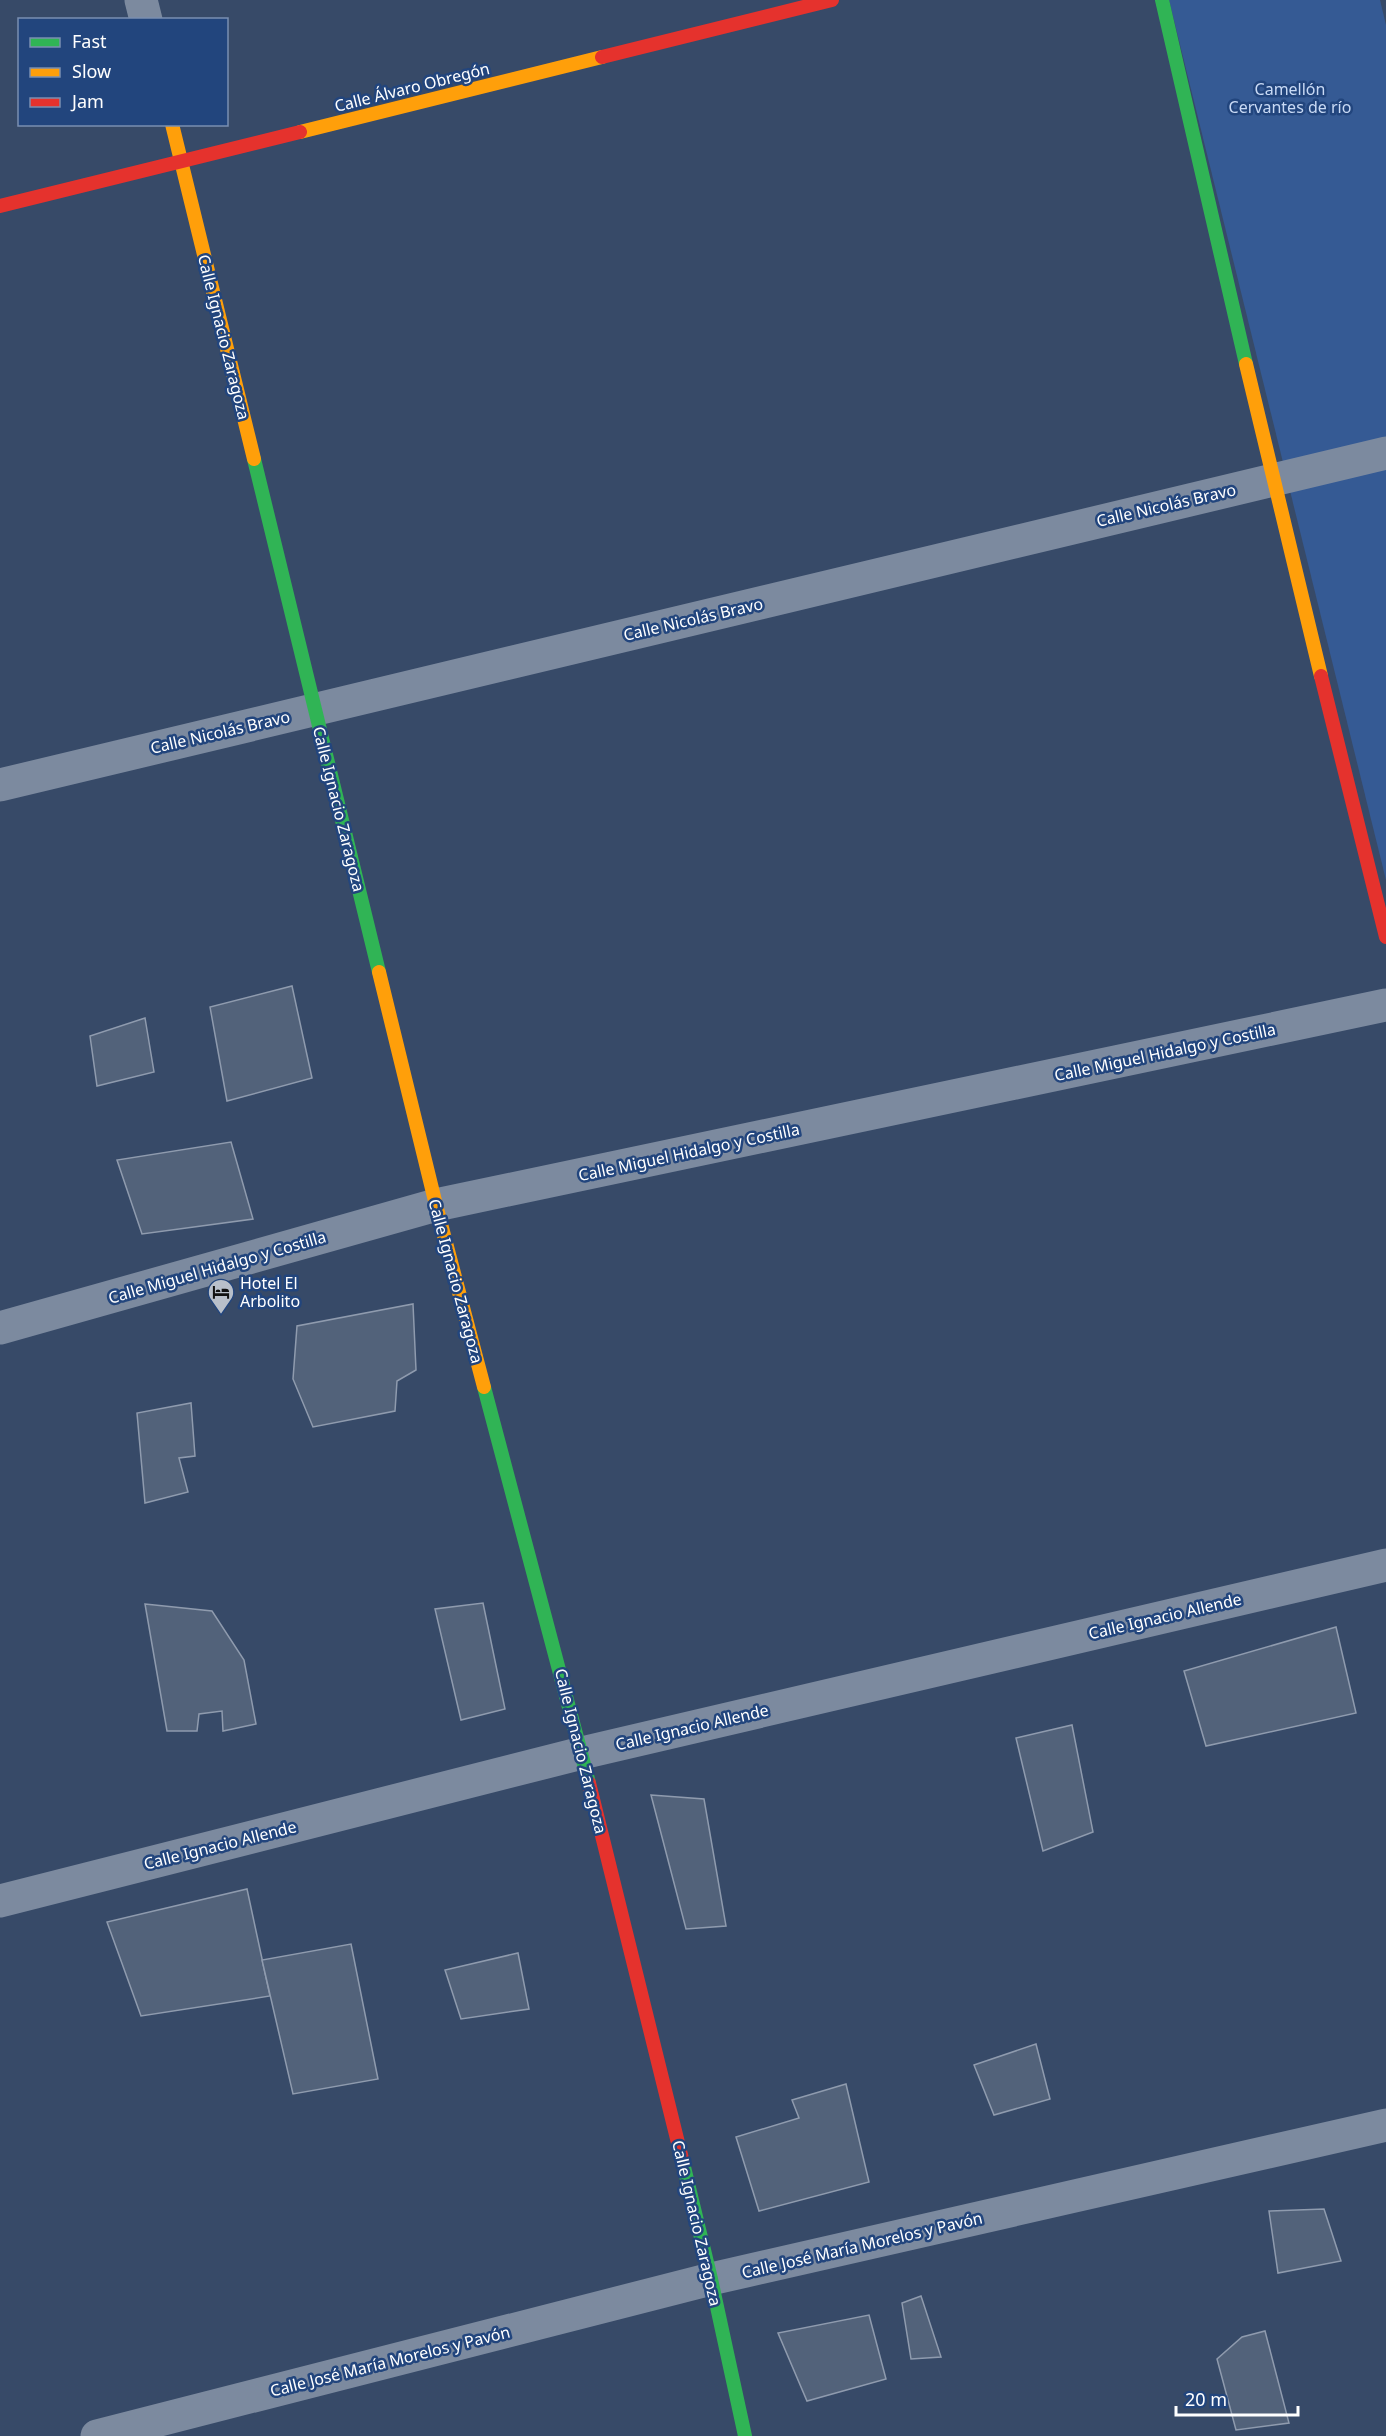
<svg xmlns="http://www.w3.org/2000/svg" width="1386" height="2436" viewBox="0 0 1386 2436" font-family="'Noto Sans',sans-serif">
	<rect width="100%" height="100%" fill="#374a68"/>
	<!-- green -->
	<path fill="#355a94" d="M1169,0H1380L1386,25V880Z"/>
	<!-- building -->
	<g fill="#52627a" stroke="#8f9bae" stroke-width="1.5">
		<path d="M292,986L312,1078L227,1101L210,1007Z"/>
		<path d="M145,1018L154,1072L97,1086L90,1036Z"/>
		<path d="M231,1142L253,1219L142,1234L117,1160Z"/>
		<path d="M413,1304L416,1370L397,1381L395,1411L313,1427L293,1379L297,1326Z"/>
		<path d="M191,1403L195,1456L179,1458L188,1492L145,1503L137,1413Z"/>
		<path d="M483,1603L505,1709L461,1720L435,1609Z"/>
		<path d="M145,1604L212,1611L244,1660L256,1724L223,1731L222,1711L199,1714L197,1731H167Z"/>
		<path d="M1336,1627L1356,1713L1206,1746L1184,1671Z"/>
		<path d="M1072,1725L1093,1832L1043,1851L1016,1738Z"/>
		<path d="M651,1795L704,1799L726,1926L686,1929Z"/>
		<path d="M247,1889L270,1996L141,2016L107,1922Z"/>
		<path d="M351,1944L378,2079L293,2094L262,1960Z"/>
		<path d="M518,1953L529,2009L461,2019L445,1970Z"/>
		<path d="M1036,2044L1050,2099L994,2115L974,2065Z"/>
		<path d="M846,2084L869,2182L759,2211L736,2137L799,2118L792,2100Z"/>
		<path d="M1324,2209L1341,2261L1278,2273L1269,2211Z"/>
		<path d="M921,2296L941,2357L911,2359L902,2303Z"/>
		<path d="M869,2315L886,2379L807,2401L778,2333Z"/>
		<path d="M1265,2331L1289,2423L1236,2430L1217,2359L1242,2337Z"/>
	</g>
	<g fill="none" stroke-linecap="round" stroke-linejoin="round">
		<!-- street -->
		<g stroke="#7c8a9f" stroke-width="33">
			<path d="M141,0L146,20"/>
			<path d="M0,785L1386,453"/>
			<path d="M0,1328L436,1205L1386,1005"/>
			<path d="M0,1901L582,1753L1386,1565"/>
			<path d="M97,2436L711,2279L1386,2125"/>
		</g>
		<!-- fast -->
		<g stroke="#30b455" stroke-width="14">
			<path d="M1162,0L1246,364"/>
			<path d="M254,459L379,972"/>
			<path d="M484,1387L589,1783"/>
			<path d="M683,2163L711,2279L745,2436"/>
		</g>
		<!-- slow -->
		<g stroke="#ff9f0a" stroke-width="14">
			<path d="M172,124L254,459"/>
			<path d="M300,132L602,57"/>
			<path d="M1246,364L1321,676"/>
			<path d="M379,972L436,1205L484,1387"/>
		</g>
		<!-- jam -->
		<g stroke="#e5322d" stroke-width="14">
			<path d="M602,57L832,0"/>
			<path d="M0,206L300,132"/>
			<path d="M1321,676L1386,937"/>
			<path d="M589,1783L683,2163"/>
		</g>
	</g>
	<!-- icons -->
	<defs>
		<g id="hotel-pin" transform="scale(1.35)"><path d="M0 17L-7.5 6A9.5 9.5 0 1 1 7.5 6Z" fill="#b9c0ca" stroke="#22457d"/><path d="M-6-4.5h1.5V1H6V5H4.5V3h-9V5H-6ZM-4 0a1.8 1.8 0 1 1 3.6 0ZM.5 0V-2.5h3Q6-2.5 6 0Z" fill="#111"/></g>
	</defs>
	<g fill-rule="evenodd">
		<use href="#hotel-pin" x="221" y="1292"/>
	</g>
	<g text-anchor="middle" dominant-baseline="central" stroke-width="5" stroke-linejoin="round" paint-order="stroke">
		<!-- street labels -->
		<g font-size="16" fill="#fff" stroke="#22457d">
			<text transform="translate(412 87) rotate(-14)">Calle Álvaro Obregón</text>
			<text transform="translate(224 337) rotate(76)">Calle Ignacio Zaragoza</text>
			<text transform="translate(1166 505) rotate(-13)">Calle Nicolás Bravo</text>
			<text transform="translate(693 619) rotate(-13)">Calle Nicolás Bravo</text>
			<text transform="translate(220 732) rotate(-13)">Calle Nicolás Bravo</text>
			<text transform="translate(339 809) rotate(76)">Calle Ignacio Zaragoza</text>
			<text transform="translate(1165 1052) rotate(-12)">Calle Miguel Hidalgo y Costilla</text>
			<text transform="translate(689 1152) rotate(-12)">Calle Miguel Hidalgo y Costilla</text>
			<text transform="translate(217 1267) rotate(-16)">Calle Miguel Hidalgo y Costilla</text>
			<text transform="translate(456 1281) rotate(75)">Calle Ignacio Zaragoza</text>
			<text transform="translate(1165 1616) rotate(-13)">Calle Ignacio Allende</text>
			<text transform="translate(692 1727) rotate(-13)">Calle Ignacio Allende</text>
			<text transform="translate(581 1751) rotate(76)">Calle Ignacio Zaragoza</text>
			<text transform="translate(220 1845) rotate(-14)">Calle Ignacio Allende</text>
			<text transform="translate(697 2223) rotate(77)">Calle Ignacio Zaragoza</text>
			<text transform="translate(862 2245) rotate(-13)">Calle José María Morelos y Pavón</text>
			<text transform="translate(390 2361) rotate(-14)">Calle José María Morelos y Pavón</text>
		</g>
		<!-- park labels -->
		<g font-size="16" fill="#c9daf5" stroke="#22457d">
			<text x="1290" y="89">Camellón<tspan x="1290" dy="18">Cervantes de río</tspan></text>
		</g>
		<!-- poi labels -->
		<g font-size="16" fill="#fff" stroke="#22457d" text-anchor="start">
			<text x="240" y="1283">Hotel El<tspan x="240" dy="18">Arbolito</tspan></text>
		</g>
	</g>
	<!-- legend -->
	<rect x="18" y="18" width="210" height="108" fill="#22457d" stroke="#7a8fb1" stroke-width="1.5"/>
	<rect x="30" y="38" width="30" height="9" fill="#30b455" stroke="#7a8fb1" stroke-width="1.5"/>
	<text x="72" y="48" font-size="18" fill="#ffffff">Fast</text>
	<rect x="30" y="68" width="30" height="9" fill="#ff9f0a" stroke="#7a8fb1" stroke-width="1.5"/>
	<text x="72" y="78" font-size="18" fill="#ffffff">Slow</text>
	<rect x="30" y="98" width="30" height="9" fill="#e5322d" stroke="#7a8fb1" stroke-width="1.5"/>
	<text x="72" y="108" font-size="18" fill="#ffffff">Jam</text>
	<!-- scale -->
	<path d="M1176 2406v9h122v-9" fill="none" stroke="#ffffff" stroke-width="3"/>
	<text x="1185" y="2406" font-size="18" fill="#ffffff" stroke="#22457d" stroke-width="4.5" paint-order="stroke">20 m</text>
</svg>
